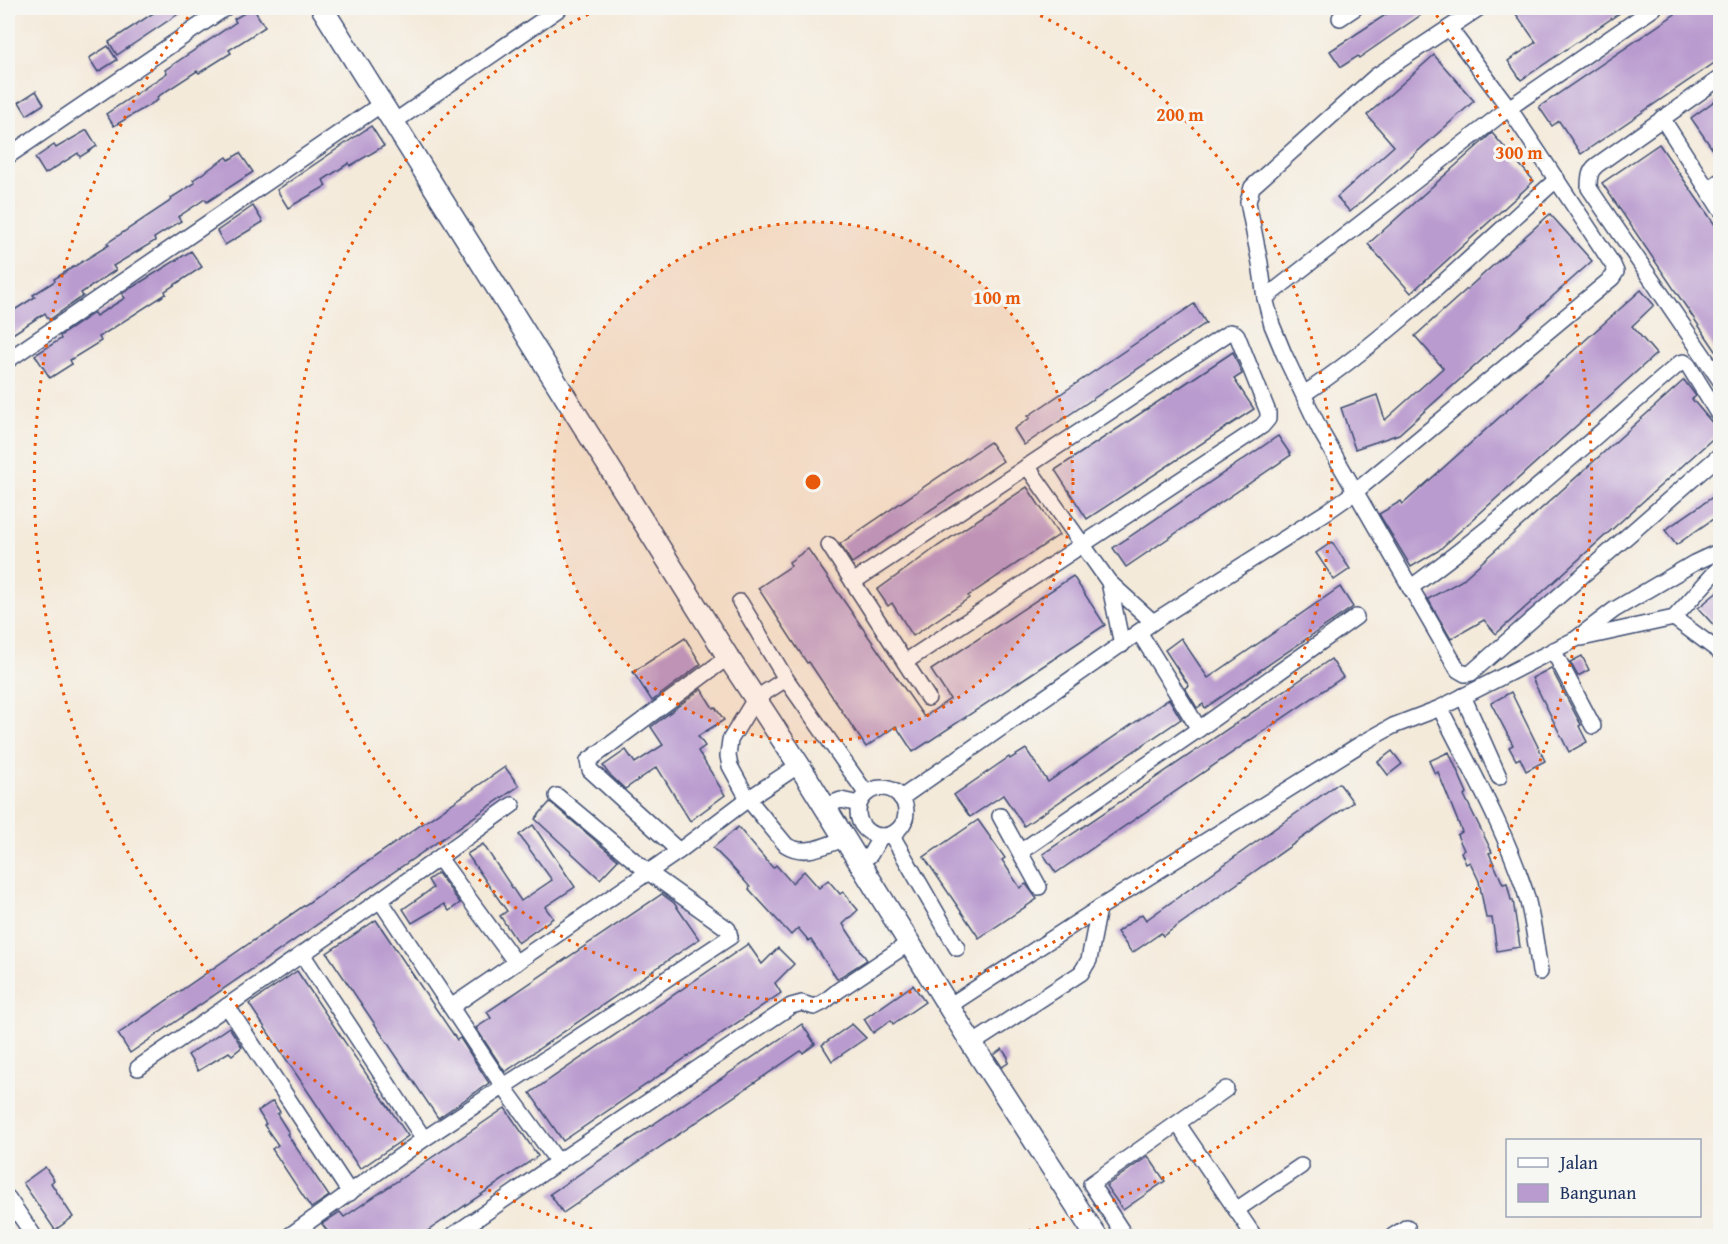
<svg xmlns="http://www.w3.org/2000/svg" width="1728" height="1244" viewBox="0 0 1728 1244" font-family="'Gentium Book Plus',serif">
	<rect width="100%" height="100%" fill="#f6f6f2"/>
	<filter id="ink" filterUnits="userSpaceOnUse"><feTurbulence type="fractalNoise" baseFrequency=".0167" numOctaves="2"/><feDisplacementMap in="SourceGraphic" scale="12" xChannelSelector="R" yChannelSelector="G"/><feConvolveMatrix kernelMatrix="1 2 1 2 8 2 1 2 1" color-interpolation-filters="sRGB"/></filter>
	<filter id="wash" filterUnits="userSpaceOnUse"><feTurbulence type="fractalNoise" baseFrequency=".008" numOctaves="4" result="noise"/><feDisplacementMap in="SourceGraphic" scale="24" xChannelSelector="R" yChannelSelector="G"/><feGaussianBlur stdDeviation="1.35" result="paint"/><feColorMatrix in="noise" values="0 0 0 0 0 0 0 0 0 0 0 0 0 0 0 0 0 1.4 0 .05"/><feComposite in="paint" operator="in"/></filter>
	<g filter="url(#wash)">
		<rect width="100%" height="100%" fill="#f4eada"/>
		<g id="blocks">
			<!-- building -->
			<g fill="#ba9bcf">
				<path d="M161,8H187L117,55L109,42Z"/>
				<path d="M253,8L265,27L229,50L231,53L199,73L197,71L157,97L158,100L114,126L106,114L167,73L165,70L236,22L234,19Z"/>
				<path d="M1396,8H1431L1359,58L1358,56L1341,67L1330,51Z"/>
				<path d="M1525,8H1627L1521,80L1508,61L1536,42L1516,14Z"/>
				<path d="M1684,8H1717L1720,13V59L1581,154L1559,121L1552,126L1539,107Z"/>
				<path d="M108,46L117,60L98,72L89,58Z"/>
				<path d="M1434,55L1474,101L1350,212L1337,197L1394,146L1367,115Z"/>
				<path d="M36,91L44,104L27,115L19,102Z"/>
				<path d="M1720,97V160L1691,118Z"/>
				<path d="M371,126L384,146L350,166L349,163L323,180L326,186L288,208L277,190Z"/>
				<path d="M87,130L97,146L80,157L78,153L45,174L35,158L54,145L56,148Z"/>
				<path d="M1492,133L1534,181L1411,293L1368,244Z"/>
				<path d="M1659,144L1720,232V357L1602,183Z"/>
				<path d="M240,153L253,172L207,202L205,199L178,217L181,221L154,238L155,241L113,266L116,270L81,293L83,296L49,320L45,313L8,337V314L35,297L33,295L55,281L54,279L109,245L107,243L172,200L171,198L195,183L193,180L227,157L229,160Z"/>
				<path d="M253,206L263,222L225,245L217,231Z"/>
				<path d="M1550,214L1592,261L1399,434L1355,449L1341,408L1377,395L1385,420L1443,368L1415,336Z"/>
				<path d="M191,251L202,267L165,291L166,294L99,337L101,341L70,360L72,364L50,378L35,355L61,339L60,336L94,313L96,316L125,298L122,294L128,290Z"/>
				<path d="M1641,290L1654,305L1632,326L1656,354L1438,551L1411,567L1379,514L1401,501L1403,504Z"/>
				<path d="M1194,304L1206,323L1024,445L1014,429L1030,418L1028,416Z"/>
				<path d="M1233,352L1242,374L1234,379L1254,409L1087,519L1055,470Z"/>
				<path d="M1684,380L1696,396L1692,399L1720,432L1496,634L1484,620L1451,639L1428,599L1461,581Z"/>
				<path d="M1278,436L1291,455L1126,567L1113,548Z"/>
				<path d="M990,442L1003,461L852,563L840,544Z"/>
				<path d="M1027,487L1059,535L968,596L969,598L913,636L892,603L888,606L877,590L938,546Z"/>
				<path d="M1720,492V514L1676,545L1665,530Z"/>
				<path d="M1332,542L1350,569L1334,580L1316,553Z"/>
				<path d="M808,549L924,717L950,699L931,670L1073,576L1105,625L913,752L896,726L866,747L809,662L807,663L758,588L791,566L789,562Z"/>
				<path d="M1340,587L1353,607L1205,708L1203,704L1197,708L1185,688L1189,686L1165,650L1181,638L1208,678Z"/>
				<path d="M1720,590V632L1698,608Z"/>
				<path d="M685,638L701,664L652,701L633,672Z"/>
				<path d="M1582,656L1589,670L1578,676L1570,662Z"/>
				<path d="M1331,659L1343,677L1056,873L1043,854Z"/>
				<path d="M1551,668L1581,725L1579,726L1587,742L1569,752L1532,678Z"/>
				<path d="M701,689L713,708L715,707L724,720L698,736L705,746L698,751L725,795L690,821L657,767L625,789L608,773L603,766L626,750L635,763L663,745L651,727Z"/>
				<path d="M1511,692L1545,761L1526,771L1520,758L1516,760L1509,747L1513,745L1491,703Z"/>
				<path d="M1169,699L1181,719L1024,826L1003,795L970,817L954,795L1009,757L1010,759L1026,749L1048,782Z"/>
				<path d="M1392,751L1402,764L1388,775L1378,762Z"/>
				<path d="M1449,752L1467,793L1464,795L1492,852L1489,853L1503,884L1507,883L1511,900H1513L1520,947L1497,951L1492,918H1486L1479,881L1470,862L1466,864L1461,852L1464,850L1457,835L1462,832L1438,772L1435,774L1429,761Z"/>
				<path d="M505,767L519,786L130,1053L118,1034Z"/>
				<path d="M1339,783L1353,802L1163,936L1161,933L1132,953L1117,932L1142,914L1146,920Z"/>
				<path d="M550,802L618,860L600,879L535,819Z"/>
				<path d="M978,820L1005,858L1002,860L1020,888L1026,884L1037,899L979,938L924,857Z"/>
				<path d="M533,825L575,887L545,907L553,918L518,943L500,916L507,911L467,854L483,844L521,901L552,880L519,835Z"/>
				<path d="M738,827L773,868L776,865L792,883L804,871L819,888L828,880L840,894L843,892L858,910L843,924L867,960L837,979L811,940L809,941L798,928L791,935L749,889L750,887L731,866L713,848Z"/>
				<path d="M438,873L460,903L449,911L444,904L412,923L403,909L433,888L428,880Z"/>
				<path d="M662,894L674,903L699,939L505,1072L476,1028L491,1018L487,1012Z"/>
				<path d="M376,920L457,1040L460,1038L489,1083L438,1118L327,953Z"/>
				<path d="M748,944L762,964L778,948L794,964L775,983L781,993L563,1141L530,1093Z"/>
				<path d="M297,971L408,1136L360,1169L249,1004Z"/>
				<path d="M913,985L925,1002L893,1024L891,1020L873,1033L864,1019Z"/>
				<path d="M802,1024L815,1044L803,1053L801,1051L563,1213L550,1194Z"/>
				<path d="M852,1024L866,1038L832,1061L822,1045Z"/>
				<path d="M229,1027L242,1047L232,1055L229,1052L198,1071L188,1055Z"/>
				<path d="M1002,1049L1008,1057V1063L1002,1067L994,1055Z"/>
				<path d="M273,1101L280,1112L277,1114L289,1133L287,1134L329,1196L311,1208L272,1149L278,1145L264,1125L266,1124L258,1111Z"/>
				<path d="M505,1108L538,1156L420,1236H331L322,1224L340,1212L344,1217Z"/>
				<path d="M1148,1156L1165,1181L1123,1210L1106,1186Z"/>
				<path d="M45,1167L54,1180L51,1183L73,1217L55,1230L23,1183Z"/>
			</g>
		</g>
	</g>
	<g filter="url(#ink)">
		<use href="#blocks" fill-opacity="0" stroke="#3c4b71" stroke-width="1.5"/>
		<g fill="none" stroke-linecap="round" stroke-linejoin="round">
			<!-- street casing -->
			<g stroke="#3c4b71" stroke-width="18">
				<g id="street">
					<path d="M1479,8L1376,76L1252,187L1248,202L1260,263L1265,298L1272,325L1284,354L1320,430L1458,670L1465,674L1471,673L1720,455"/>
					<path d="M1340,18L1355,8"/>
					<path d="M1720,78L1597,165C1589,171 1589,179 1589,188L1720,380"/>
					<path d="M1662,118L1720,209"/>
					<path d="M394,122L560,8"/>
					<path d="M8,156L225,8"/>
					<path d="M1708,190L1720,181"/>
					<path d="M1265,298L1509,108L1654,8"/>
					<path d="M8,360L383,103"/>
					<path d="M1304,394C1396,332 1475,252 1557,179"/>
					<path d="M1027,466L1109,582"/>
					<path d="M829,545L928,698"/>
					<path d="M853,582L1230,332L1235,333L1237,335L1268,412V419L1262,426L905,662"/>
					<path d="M1410,588C1504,520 1592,439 1680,363L1684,362L1688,365L1720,417"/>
					<path d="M740,602L786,679L866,793"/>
					<path d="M1674,618L1720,652"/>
					<path d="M1139,632L1199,729"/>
					<path d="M1582,638L1674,618L1720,567"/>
					<path d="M1122,645L1109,582L1153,622"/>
					<path d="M1553,650L1593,726"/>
					<path d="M786,679L755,699L730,740L728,756L730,766L748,799L786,845C805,857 825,845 844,839"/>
					<path d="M1463,696L1499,777"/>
					<path d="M1440,708C1470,768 1504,827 1525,891C1533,917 1536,945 1540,972"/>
					<circle cx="882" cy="812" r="24"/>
					<path d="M901,798L1153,622L1328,511L1355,492L1612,278L1616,272L1613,265L1509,108L1449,28"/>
					<path d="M825,806L841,800L859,804"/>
					<path d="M1000,816L1039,887"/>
					<path d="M891,834L957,948"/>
					<path d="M679,851L590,770L588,761L728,657"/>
					<path d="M1020,852L1199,729L1356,617"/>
					<path d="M439,858L516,963"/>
					<path d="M858,862L870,855L881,836"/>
					<path d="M380,900L503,1086L558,1162"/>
					<path d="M302,954L424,1139"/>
					<path d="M227,1006L350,1193"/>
					<path d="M949,1006L1099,908L1359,745L1393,726L1440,708L1576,639L1614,610L1694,563L1720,551"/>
					<path d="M451,1007L679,851L748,799L799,765"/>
					<path d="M972,1044L1081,973L1089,960L1099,908"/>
					<path d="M138,1068L380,900L512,805"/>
					<path d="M1178,1124L1254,1236"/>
					<path d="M8,1198L34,1236"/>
					<path d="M1236,1210L1301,1166"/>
					<path d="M289,1236L424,1139L730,937L728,929L648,872L557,796"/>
					<path d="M452,1236L558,1162L791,1006L802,1003L814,1007L824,1002L839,990L909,943"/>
					<path d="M1125,1236L1091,1184L1226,1089"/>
					<path d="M1393,1236L1407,1227"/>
				</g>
			</g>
			<!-- secondary casing -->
			<g stroke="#3c4b71" stroke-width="24">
				<path id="secondary" d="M322,8L728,657L799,765L972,1044L1096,1236"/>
			</g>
			<!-- street -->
			<use href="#street" stroke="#fff" stroke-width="15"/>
			<!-- secondary -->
			<use href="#secondary" stroke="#fff" stroke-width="21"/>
		</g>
	</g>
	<!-- distance rings -->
	<circle cx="813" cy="482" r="260" fill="#e8590c" fill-opacity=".12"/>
	<g fill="none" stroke="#e8590c" stroke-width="3" stroke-dasharray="3 6">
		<circle cx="813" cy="482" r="260"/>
		<path d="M1024 8A519 519 0 1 1 602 8"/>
		<path d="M618 1236A779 779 0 0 1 195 8M1431 8A779 779 0 0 1 1008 1236"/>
	</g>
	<circle cx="813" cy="482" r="9" fill="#e8590c" stroke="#f6f6f2" stroke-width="3"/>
	<g font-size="18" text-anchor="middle" font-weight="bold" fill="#e8590c" stroke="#f6f6f2" stroke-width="6" stroke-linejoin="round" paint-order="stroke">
		<text x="1180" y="121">200 m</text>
		<text x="1519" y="159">300 m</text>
		<text x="997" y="304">100 m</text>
	</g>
	<!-- margin -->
	<rect width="1728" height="1244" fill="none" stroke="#f6f6f2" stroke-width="30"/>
	<!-- legend -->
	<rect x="1506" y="1139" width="195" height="78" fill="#f6f6f2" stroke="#9ea6b7" stroke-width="1.5"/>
	<rect x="1518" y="1158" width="30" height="9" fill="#ffffff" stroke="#9ea6b7" stroke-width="1.5"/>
	<text x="1560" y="1169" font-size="18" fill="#1b2f5e">Jalan</text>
	<rect x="1518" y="1184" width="30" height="18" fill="#ba9bcf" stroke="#9ea6b7" stroke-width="1.5"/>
	<text x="1560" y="1199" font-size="18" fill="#1b2f5e">Bangunan</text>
</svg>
